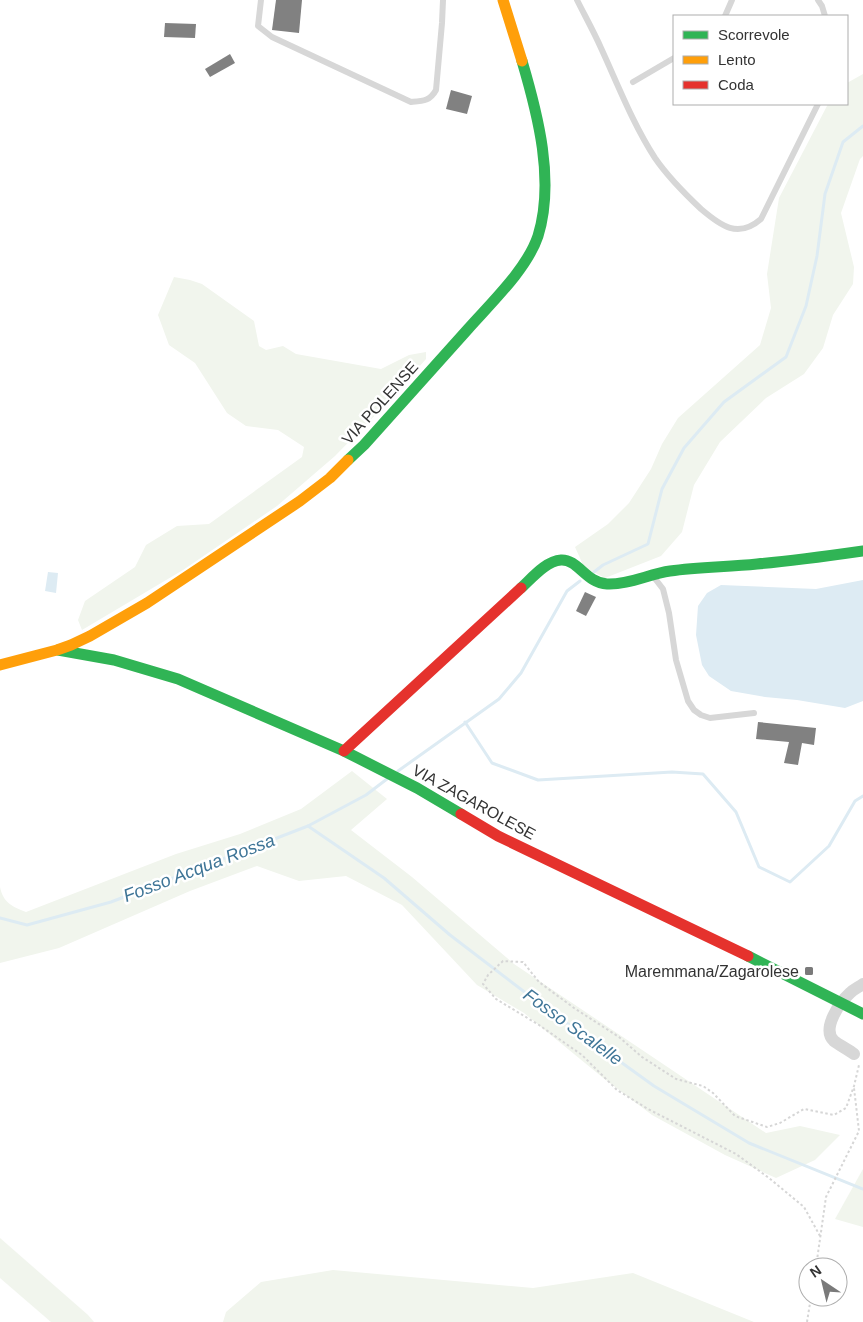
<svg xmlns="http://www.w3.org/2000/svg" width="863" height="1322" viewBox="0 0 863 1322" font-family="Helvetica,sans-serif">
	<rect width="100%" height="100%" fill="#fff"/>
	<!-- green -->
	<g fill="#f1f5ed">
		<path d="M863,74V156L860,159L841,213L854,267L853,284L833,315L823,348L804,374L766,398L720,442L694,485L682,532L661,556L605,578L584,567L575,547L608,524L629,503L651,469L662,444L678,418L760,345L771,308L767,274L779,198L828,104H847V83Z"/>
		<path d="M174,277L190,280L202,284L254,321L259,346L266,350L283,346L296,354L381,369L409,355L426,352V359L387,403L335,456L277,506L183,570L82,630L78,620L85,601L135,567L146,545L177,526L209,524L302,457L304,447L278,430L246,426L227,413L195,363L169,345L158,315Z"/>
		<path d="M352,771L387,799L351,830L412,877L514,964L766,1133L800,1126L840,1135L815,1160L776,1178L725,1155L652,1115L602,1077L524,1013L477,985L402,905L346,876L299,881L257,866L190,891L59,948L0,963V887C3,902 12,907 26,912L176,854L240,834L301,809Z"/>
		<path d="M863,1169V1227L835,1219Z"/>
		<path d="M0,1238L88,1315L94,1322H51L0,1278Z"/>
		<path d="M333,1270L533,1288L633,1273L754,1322H223L226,1312L261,1282Z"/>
	</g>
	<!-- water -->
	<g fill="#ddebf3">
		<path d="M48,572L58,573L56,593L45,591Z"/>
		<path d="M863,580V701L845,708L797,700L765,697L731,691L709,676L702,665L696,635L698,606L707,593L721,585L816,589Z"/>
	</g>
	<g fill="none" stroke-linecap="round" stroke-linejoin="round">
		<!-- stream -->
		<g stroke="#ddebf3" stroke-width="3">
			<path d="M594,572L603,565L648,544L662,489L684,448L724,402L786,357L806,306L817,256L825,194L843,142L863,126"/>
			<path d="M465,722L492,763L538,780L672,772L703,774L736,812L759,867L790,882L829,846L855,801L863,796"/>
			<path d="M398,771L499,699L521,673L567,591L580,581"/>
			<path d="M308,826L384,878L450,935L539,1003L654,1086L749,1143L863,1189"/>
			<path d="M0,918L27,925L111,902L308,826L366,795L387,779"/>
		</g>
	</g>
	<!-- building -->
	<g fill="#818181">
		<path d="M276,0H302L299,33L272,30Z"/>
		<path d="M165,23L196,24L195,38L164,37Z"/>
		<path d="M230,54L235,63L210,77L205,69Z"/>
		<path d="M451,90L472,96L467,114L446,109Z"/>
		<path d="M585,592L596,597L586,616L576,611Z"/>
		<path d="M758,722L816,728L814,745L802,743L798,765L784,763L789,742L756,739Z"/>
	</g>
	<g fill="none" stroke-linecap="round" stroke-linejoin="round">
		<!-- path -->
		<g stroke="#d6d6d6" stroke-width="2" stroke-dasharray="2.5 2.5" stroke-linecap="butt">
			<path d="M820,1236L804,1207L769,1178L736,1154L648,1109L617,1090L582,1055L539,1025L496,999L483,984L488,975L503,961L523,962L539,982L574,1008L619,1037L642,1057L676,1079L703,1086L713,1093L735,1116L767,1127L780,1123L804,1109L834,1115L846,1108L854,1086L859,1065"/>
			<path d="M816,1267L826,1197L859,1131L854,1088"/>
			<path d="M807,1322L811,1297"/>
		</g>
		<!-- lane -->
		<g stroke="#d7d7d7" stroke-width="6">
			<path d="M261,0L258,26L272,37L411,102C423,101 430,101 436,90L442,23L443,0"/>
			<path d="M577,0C585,16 594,32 601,48C618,85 633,124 655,158C668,177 684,193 701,209C721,226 738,239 761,219L818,104"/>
			<path d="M818,0L822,6L825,16"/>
			<path d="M725,16L732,0"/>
			<path d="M633,82L674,58"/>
			<path d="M653,576L663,589L669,613L676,660L688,701L694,710L701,715L710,718L754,713"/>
		</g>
		<!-- street -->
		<path stroke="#d7d7d7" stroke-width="12" d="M854,1054C849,1050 839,1045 834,1041C821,1029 840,1002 850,993C854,989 859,987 863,984"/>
		<!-- fast -->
		<g stroke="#30b455" stroke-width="11">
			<path d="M348,460L364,445C399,406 433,368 468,329C491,303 527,269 538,236C555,181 538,115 522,61"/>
			<path d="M521,588C532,578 546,561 561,560C578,559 586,583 607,584C628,585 649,574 670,571C699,567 728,567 757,564C793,561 828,556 863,551"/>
			<path d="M58,650L114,660L178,679L344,751L417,788L461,814"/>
			<path d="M748,956L863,1014"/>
		</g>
		<!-- slow -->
		<g stroke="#ff9f0a" stroke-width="11">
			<path d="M503,0L522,61"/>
			<path d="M0,665L57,650L71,645L90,636L147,603L300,501L330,478L348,460"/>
		</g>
		<!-- jam -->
		<g stroke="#e5322d" stroke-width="11">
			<path d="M344,751L521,588"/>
			<path d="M461,814L498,836L748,956"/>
		</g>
	</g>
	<!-- markers -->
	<rect fill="#7a7a7a" stroke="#fff" stroke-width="2" x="804" y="966" width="10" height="10" rx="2.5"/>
	<g text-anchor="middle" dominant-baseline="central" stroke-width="5" stroke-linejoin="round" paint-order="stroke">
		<!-- street labels -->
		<g font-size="16" fill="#333" stroke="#fff">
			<text transform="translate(380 403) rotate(-48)">VIA POLENSE</text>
			<text transform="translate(474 802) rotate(29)">VIA ZAGAROLESE</text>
		</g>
		<!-- poi labels -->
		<g font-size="16" fill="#333" stroke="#fff" text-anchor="end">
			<text x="799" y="971">Maremmana/Zagarolese</text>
		</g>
		<!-- water labels -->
		<g font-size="18" font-style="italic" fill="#3f7597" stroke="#fff">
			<text transform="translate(199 868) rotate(-21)">Fosso Acqua Rossa</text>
			<text transform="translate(573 1027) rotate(36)">Fosso Scalelle</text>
		</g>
	</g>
	<!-- legend -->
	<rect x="673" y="15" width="175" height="90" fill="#ffffff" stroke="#adadad"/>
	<rect x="683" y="31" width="25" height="8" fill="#30b455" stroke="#adadad"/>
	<text x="718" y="40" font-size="15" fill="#333333">Scorrevole</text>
	<rect x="683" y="56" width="25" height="8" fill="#ff9f0a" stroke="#adadad"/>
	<text x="718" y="65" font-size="15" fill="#333333">Lento</text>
	<rect x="683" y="81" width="25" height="8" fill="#e5322d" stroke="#adadad"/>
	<text x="718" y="90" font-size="15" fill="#333333">Coda</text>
	<!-- north arrow -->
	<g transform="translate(823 1282) rotate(325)"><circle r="24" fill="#ffffff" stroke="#adadad"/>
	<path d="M0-4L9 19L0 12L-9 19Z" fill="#7a7a7a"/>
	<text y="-8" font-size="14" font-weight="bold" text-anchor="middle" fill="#333333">N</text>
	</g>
</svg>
